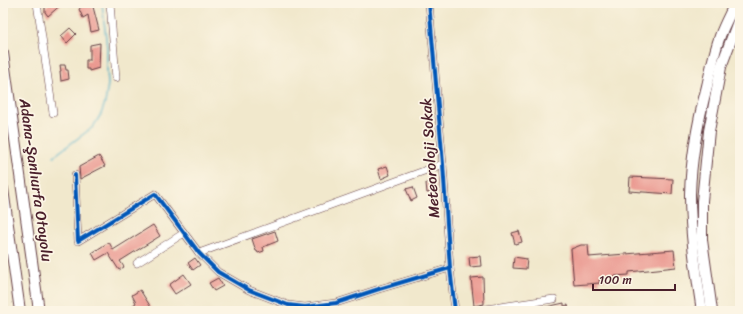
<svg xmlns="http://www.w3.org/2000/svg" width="743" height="314" viewBox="0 0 743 314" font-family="Sriracha,sans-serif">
	<rect width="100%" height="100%" fill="#fcf5e5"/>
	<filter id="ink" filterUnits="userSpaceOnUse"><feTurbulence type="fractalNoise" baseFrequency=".025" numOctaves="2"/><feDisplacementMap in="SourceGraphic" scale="8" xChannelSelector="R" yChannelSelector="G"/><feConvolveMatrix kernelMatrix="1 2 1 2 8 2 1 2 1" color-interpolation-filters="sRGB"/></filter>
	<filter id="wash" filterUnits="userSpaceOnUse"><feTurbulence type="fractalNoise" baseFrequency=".012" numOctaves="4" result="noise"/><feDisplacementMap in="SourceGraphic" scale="16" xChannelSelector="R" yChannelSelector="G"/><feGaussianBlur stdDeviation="0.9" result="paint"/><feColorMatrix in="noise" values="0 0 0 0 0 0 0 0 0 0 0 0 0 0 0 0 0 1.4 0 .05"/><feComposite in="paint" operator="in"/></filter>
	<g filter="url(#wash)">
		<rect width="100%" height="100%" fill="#f1e8cc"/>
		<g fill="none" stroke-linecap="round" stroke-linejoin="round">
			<!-- stream -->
			<path stroke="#49afc8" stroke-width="1.5" d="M54,156L93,127L101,114L105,103L108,84L107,69V47L102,3"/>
		</g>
		<g id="blocks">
			<!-- building -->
			<g fill="#ea958d">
				<path d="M50,3H63L48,16L45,12V7Z"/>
				<path d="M86,3H92L99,30L91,32L88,15L83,18L79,9Z"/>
				<path d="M70,28L76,34L67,43L61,36Z"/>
				<path d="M100,43L99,68L89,71V69H86V60H90V45Z"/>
				<path d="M60,65H65L66,70H68L69,79L61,81L60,71H61Z"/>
				<path d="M99,156L105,166L80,179L79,167Z"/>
				<path d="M387,166L390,175L381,179L378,169Z"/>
				<path d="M630,177L673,179L672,194L629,191Z"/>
				<path d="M435,181L436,191L427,193L426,183Z"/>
				<path d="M413,187L417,198L411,201L406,189Z"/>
				<path d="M153,225L160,236L120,261L124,267L119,270L108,253L96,260L92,253L109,242L113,250Z"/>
				<path d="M275,231L278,241L263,247L264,251L258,253L257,251H256L252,239Z"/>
				<path d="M519,231L522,242L515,244L512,233Z"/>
				<path d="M581,245H588L589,257L674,250L676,267L629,272V275L614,276V278H608L609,279L599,280L600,283L574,285L571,249Z"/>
				<path d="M480,256L481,266L470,267L469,257Z"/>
				<path d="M514,257L527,259L526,269L513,268Z"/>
				<path d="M195,258L200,265L193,270L188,263Z"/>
				<path d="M184,274L191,284L175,294L169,285Z"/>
				<path d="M483,277L484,304L474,306L471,278Z"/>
				<path d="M218,278L223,286L214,291L209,283Z"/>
				<path d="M140,290L152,309L148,311H137L133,305L136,303L132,295Z"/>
				<path d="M564,303V306L568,305L569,311H538L537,309Z"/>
			</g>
		</g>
	</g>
	<g filter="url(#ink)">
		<use href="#blocks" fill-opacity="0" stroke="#633d43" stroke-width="1"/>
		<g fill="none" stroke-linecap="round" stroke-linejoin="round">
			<!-- minor casing -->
			<g stroke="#633d43" stroke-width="8">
				<g id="minor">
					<path d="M37,3L53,113"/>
					<path d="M110,3L116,78"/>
					<path d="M429,3L443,164L450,268L455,311"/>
					<path d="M75,175L78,241L155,194L199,253L218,272L249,290L288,305L305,307L336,303L379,289L450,268"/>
					<path d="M199,253L443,164"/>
					<path d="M137,263L184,233"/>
					<path d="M472,311L554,299"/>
				</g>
			</g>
			<!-- highway casing -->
			<g stroke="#633d43" stroke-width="12">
				<g id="highway">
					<path d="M3,53L39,311"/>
					<path d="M3,189L20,311"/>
					<path d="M702,311C696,272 690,233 690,194C691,157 698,121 707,86C711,69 714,52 720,36C724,25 730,14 735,3"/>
					<path d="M712,311L702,240V201L709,131L721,67L740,16"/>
				</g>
			</g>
			<!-- minor -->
			<use href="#minor" stroke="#fff" stroke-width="7"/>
			<!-- highway -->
			<use href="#highway" stroke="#fff" stroke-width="10"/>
			<!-- cycleway casing -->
			<g stroke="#fcf5e5" stroke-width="6">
				<g id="cycleway">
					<path d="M429,3L443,164L450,268L455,311"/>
					<path d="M75,175L78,241L155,194L199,253L218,272L249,290L288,305L305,307L336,303L379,289L450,268"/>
				</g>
			</g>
			<!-- cycleway -->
			<use href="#cycleway" stroke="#0057b8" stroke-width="4"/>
		</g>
	</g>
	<g text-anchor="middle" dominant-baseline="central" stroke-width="3.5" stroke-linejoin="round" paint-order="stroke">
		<!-- street labels -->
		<g font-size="15" fill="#4a1f2b" stroke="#fcf5e5">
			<text transform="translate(430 158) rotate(-94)">Meteoroloji Sokak</text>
			<text transform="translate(36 180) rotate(82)">Adana-Şanlıurfa Otoyolu</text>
		</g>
	</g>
	<!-- margin -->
	<rect width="743" height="314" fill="none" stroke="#fcf5e5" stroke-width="16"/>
	<!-- scale -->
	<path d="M593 284v6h82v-6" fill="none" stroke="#4a1f2b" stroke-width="2"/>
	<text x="599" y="284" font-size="12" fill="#4a1f2b" stroke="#fcf5e5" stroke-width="3" paint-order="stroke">100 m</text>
</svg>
